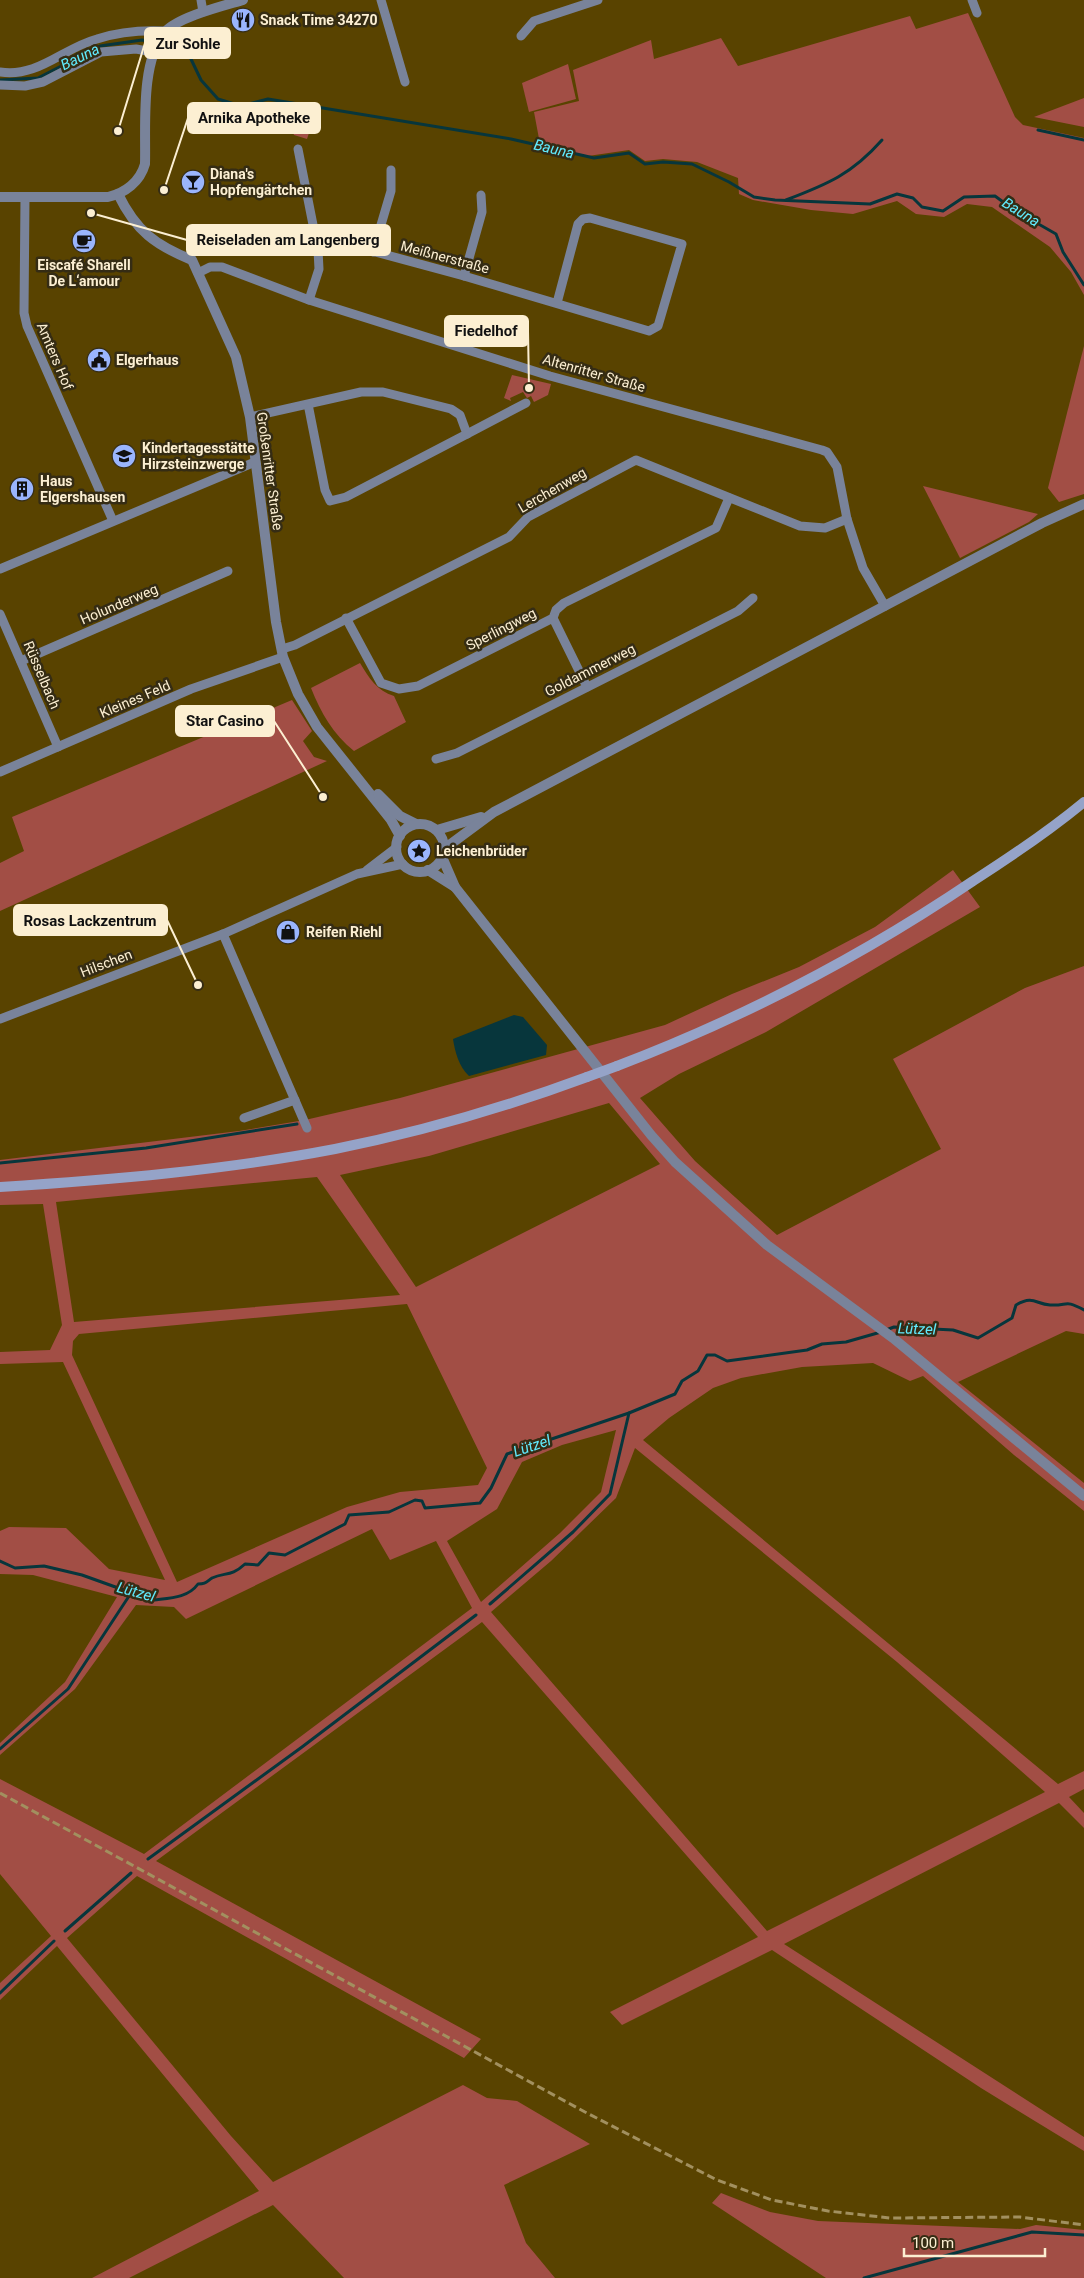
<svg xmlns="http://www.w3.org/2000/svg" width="1084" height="2278" viewBox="0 0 1084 2278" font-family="Roboto,sans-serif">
	<rect width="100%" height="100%" fill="#594300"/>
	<!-- green -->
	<g fill="#a24e45" fill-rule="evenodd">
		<path d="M968,13L1015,117L1023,125L1084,138V295L1071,272L1050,247L992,207L967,204L944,217L916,214L897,201L853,214L811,210L753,200L739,194L738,178L697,162L663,159L645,161L629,150L588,156L540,144L534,112L579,101L573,70L651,40L654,59L721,38L738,66L910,16L916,29Z"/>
		<path d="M568,64L576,99L529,112L522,83Z"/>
		<path d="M1084,98V127L1034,117Z"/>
		<path d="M283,106L316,112L307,139L294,135Z"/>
		<path d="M1084,346V494L1059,502L1048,488Z"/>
		<path d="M512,375L551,384L548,395L534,402L531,396L527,398L523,392L510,398L511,401L504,398Z"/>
		<path d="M923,486L1038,514L1029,522L960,558Z"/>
		<path d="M360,663C369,678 377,691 394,696L406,722L354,751C333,734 321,713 311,688Z"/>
		<path d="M292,700L312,731L303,741L314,757L327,761L0,911V863L24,851L12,817Z"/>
		<path d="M953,870L980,907L766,1032L679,1074L640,1098L695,1161L777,1235L941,1149L893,1059L1025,988L1084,966V1334L1066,1331L958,1382L1084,1483V1511L1014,1455L923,1376L910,1381L873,1363L802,1367L741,1378L713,1388L669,1418L643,1440L1058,1784L1084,1771V1789L1069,1797L1084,1813V1828L1059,1803L784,1944L1084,2137V2151L981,2088L772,1950L622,2025L610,2012L758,1937L482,1622L156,1861L481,2039L464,2058L137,1876L67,1938L231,2136L273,2182L463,2085L487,2098L517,2101L590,2144L504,2185L526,2243L555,2278H344L273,2205L129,2278H92L259,2191L57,1946L0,2000V1983L51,1936L0,1874V1779L144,1854L472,1608L436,1541L390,1560L372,1529L186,1619L174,1607L136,1605L75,1689L0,1755V1743L65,1682L117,1597L33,1575L0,1574V1531L9,1527L66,1528L109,1569L165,1580L63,1362L0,1364V1352L50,1350L62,1325L43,1204L0,1205V1160L239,1131L305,1120L400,1098L665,1025L732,994L799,967L875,927ZM609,1103L660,1164L416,1287L340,1175L429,1156ZM317,1177L400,1295L74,1322L56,1202ZM407,1304L487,1468L478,1485L400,1492L347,1507L177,1582L72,1355L73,1341L79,1334ZM616,1430L601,1492L560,1533L481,1602L447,1541L497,1509L522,1462L562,1445ZM635,1448L897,1662L1045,1792L767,1931L491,1612L551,1561L616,1498Z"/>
		<path d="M721,2193L770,2212L818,2221L1020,2229L1036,2225L1084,2230V2278H826L712,2203Z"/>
	</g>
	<!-- water -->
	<path fill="#07363c" d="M514,1015L523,1017L547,1045L546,1055L469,1076C459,1067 455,1052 453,1039Z"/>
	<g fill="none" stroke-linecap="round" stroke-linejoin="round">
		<!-- stream -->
		<g stroke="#07363c" stroke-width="3">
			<path d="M0,80L38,78L100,46L142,40L172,45L183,50L190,57L201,80L218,99L241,106L268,99L511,139L594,158L629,153L645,164L663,162L692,164L729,182L754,197L775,200L870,204L897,194L913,198L922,207L943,211L964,197L995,196L1014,210L1056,234L1063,252L1084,285"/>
			<path d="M1038,130L1084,140"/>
			<path d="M786,200C828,184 852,174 882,140"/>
			<path d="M0,1163L146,1148L297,1124"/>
			<path d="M886,1330L894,1327L953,1330L978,1338L1012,1318L1016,1305C1034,1295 1035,1304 1050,1305C1069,1306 1064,1299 1084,1310"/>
			<path d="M0,1561L15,1568L44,1566L82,1575L121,1589L149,1593L154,1600C170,1598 188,1598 198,1584C206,1584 206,1582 212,1578C225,1572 231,1577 245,1564L258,1565L269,1553L285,1555L345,1524L349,1515L389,1512L415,1500L422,1501L425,1508L480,1503L491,1488L507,1454L629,1413L675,1394L682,1381L698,1371L707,1355H715L727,1361L807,1350L822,1344L846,1342L881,1332"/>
			<path d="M490,1604L573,1532L610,1494L629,1413"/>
			<path d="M0,1749L68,1689L133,1590"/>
			<path d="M148,1859L302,1747L476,1615"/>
			<path d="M65,1931L131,1873"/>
			<path d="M0,1993L54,1941"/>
			<path d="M864,2278L1032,2232L1084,2235"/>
		</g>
		<!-- minor -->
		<g stroke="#79839a" stroke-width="9">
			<path d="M201,0L203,12"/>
			<path d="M381,0L405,82"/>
			<path d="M972,0L977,13"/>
			<path d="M521,36L534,21L598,0"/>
			<path d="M0,72C38,78 63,48 97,39C118,32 143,30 165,31"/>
			<path d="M0,85L25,86L43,82L101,52L136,49L153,52"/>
			<path d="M298,149L318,250"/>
			<path d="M25,197L24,313L27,326L113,521"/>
			<path d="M373,252L391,191V170"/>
			<path d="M198,273L210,267H222L309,300L550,376L822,450L827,452L837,467L847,519L863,568L885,606"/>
			<path d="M464,276L482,212L481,195"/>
			<path d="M309,300L319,269L318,250L346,244L464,276L649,331L658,326L682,244L590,218L583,219L578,224L557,303"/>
			<path d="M250,417L361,392H383L451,409L460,415L467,434L346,497L330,501L325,490L308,404"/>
			<path d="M467,434L526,403"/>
			<path d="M0,569L255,462"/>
			<path d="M0,614L58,747"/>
			<path d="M346,618L381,683L399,689L418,686L553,618L556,610L564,603L716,528L729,498"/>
			<path d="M553,618L587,687"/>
			<path d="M282,649L295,645L509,537L528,517L636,460L800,526L825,528L847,519"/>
			<path d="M21,661L228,571"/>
			<path d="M436,759L457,753L738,611L753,598"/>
			<path d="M0,772L191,689L283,657"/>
			<path d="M367,870L397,847"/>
			<path d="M223,934L307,1128"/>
			<path d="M0,1019L223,934L357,874L403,864"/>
			<path d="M244,1118L295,1100"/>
		</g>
		<!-- tertiary -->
		<g stroke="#79839a" stroke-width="10">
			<path d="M118,194C136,231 155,245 192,260L236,357L250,417L276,622L283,657L298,694L317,727L391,820L400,836"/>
			<path d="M0,197H108C125,193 140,182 145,164C146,127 140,62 165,32C178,17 223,6 243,0"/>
			<path d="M378,794L400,816L416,824"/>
			<circle cx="420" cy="848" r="24"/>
			<path d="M437,830L481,817"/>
			<path d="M444,849L494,812L1042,523L1084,504"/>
			<path d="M442,857L455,887L651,1135L675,1162L767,1245L893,1338L1084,1496"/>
			<path d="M428,870L455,887"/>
		</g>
		<!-- secondary -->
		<g stroke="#95a3c8" stroke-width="10">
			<path d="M617,1066C743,1018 862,956 973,881C1012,856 1049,831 1084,802"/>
			<path d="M0,1187C112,1180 225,1170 335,1149C421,1132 506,1107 587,1077"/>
		</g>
		<!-- rail -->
		<path stroke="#a2905f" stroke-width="3" stroke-dasharray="8 4" stroke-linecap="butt" d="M0,1793L585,2112L717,2180L772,2200L828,2211L890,2218L1020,2217L1084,2225"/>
		<!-- secondary-bridge -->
		<path stroke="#95a3c8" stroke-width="10" d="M587,1077L617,1066"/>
	</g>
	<!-- icons -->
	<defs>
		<g id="restaurant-disc" transform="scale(1.25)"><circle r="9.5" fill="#9ab5fd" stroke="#352c14"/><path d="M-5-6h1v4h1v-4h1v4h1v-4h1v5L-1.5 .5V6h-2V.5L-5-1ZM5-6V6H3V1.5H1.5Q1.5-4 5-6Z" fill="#111"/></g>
		<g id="bar-disc" transform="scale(1.25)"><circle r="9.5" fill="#9ab5fd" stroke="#352c14"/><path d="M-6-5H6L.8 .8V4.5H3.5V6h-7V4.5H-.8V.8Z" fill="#111"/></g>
		<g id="cafe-disc" transform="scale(1.25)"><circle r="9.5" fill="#9ab5fd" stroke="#352c14"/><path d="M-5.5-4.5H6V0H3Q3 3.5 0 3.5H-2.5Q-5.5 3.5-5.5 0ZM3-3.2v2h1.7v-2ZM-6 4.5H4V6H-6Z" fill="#111"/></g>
		<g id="civic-disc" transform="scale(1.25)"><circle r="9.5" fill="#9ab5fd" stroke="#352c14"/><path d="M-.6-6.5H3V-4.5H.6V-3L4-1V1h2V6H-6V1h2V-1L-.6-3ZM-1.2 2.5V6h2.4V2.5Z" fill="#111"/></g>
		<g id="school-disc" transform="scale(1.25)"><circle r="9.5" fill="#9ab5fd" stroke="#352c14"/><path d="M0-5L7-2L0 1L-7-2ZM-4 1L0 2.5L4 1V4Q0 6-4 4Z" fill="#111"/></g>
		<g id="building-disc" transform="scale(1.25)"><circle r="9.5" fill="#9ab5fd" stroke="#352c14"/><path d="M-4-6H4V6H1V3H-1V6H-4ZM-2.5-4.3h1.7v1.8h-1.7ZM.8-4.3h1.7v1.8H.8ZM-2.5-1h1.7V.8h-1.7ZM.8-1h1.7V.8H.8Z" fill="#111"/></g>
		<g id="sight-disc" transform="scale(1.25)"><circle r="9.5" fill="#9ab5fd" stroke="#352c14"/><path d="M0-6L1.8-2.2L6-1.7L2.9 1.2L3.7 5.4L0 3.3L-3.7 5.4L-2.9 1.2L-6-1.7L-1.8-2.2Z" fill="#111"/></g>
		<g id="shop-disc" transform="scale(1.25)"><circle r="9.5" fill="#9ab5fd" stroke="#352c14"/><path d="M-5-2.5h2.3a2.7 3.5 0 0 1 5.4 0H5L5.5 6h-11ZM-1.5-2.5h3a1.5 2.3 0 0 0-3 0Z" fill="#111"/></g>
	</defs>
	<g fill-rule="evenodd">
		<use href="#restaurant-disc" x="243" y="20"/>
		<use href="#bar-disc" x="193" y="182"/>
		<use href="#cafe-disc" x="84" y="241"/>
		<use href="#civic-disc" x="99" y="360"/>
		<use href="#school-disc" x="124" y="456"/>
		<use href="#building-disc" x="22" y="489"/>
		<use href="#sight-disc" x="419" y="851"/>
		<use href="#shop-disc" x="288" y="932"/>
	</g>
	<g text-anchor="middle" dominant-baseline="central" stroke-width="5" stroke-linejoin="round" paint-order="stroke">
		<!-- poi labels -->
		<g font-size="14" font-weight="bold" fill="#fcefd2" stroke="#352c14" text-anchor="start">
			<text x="260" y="20">Snack Time 34270</text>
			<text x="210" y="174">Diana's<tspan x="210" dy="16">Hopfengärtchen</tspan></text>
			<text x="84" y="265" text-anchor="middle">Eiscafé Sharell<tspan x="84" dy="16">De L‘amour</tspan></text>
			<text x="116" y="360">Elgerhaus</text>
			<text x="142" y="448">Kindertagesstätte<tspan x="142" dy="16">Hirzsteinzwerge</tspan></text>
			<text x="40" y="481">Haus<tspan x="40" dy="16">Elgershausen</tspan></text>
			<text x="436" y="851">Leichenbrüder</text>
			<text x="306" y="932">Reifen Riehl</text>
		</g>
		<!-- street labels -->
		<g font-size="14" fill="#fcefd2" stroke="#352c14">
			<text transform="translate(445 257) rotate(15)">Meißnerstraße</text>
			<text transform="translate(55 356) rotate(67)">Amters Hof</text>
			<text transform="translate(594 373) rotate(16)">Altenritter Straße</text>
			<text transform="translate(270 471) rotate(82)">Großenritter Straße</text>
			<text transform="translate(552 490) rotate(-30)">Lerchenweg</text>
			<text transform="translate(119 604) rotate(-23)">Holunderweg</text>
			<text transform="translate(501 629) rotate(-27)">Sperlingweg</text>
			<text transform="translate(590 670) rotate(-27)">Goldammerweg</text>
			<text transform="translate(42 675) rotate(67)">Rüsselbach</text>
			<text transform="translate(135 699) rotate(-23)">Kleines Feld</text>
			<text transform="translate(106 963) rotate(-21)">Hilschen</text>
		</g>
		<!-- water labels -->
		<g font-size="15" font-style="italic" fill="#61ebfe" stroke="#352c14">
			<text transform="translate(80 57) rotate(-26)">Bauna</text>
			<text transform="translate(554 149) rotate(13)">Bauna</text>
			<text transform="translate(1021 212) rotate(32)">Bauna</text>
			<text transform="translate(917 1329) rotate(2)">Lützel</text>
			<text transform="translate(532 1446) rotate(-19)">Lützel</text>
			<text transform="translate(136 1592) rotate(15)">Lützel</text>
		</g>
	</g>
	<!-- callouts -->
	<path fill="none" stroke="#fcefd2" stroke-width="2" d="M118 131L145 43M164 190L188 118M91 213L187 240M529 388L528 331M323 797L274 721M198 985L167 920"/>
	<g fill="#fcefd2" stroke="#352c14" stroke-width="2">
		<circle cx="118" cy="131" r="5"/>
		<circle cx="164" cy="190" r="5"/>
		<circle cx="91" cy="213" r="5"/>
		<circle cx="529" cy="388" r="5"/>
		<circle cx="323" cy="797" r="5"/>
		<circle cx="198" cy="985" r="5"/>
	</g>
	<g fill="#fcefd2" stroke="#fcefd2" stroke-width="2">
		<rect x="145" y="28" width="85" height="30" rx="5"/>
		<rect x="188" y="103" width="132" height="30" rx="5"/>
		<rect x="187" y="225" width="203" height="30" rx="5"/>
		<rect x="445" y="316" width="83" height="30" rx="5"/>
		<rect x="176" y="706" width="98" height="30" rx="5"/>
		<rect x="14" y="905" width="153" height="30" rx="5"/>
	</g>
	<g font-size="15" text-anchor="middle" font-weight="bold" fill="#111">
		<text x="188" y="49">Zur Sohle</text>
		<text x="254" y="123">Arnika Apotheke</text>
		<text x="288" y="245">Reiseladen am Langenberg</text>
		<text x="486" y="336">Fiedelhof</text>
		<text x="225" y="726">Star Casino</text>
		<text x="90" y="926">Rosas Lackzentrum</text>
	</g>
	<!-- scale -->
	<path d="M904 2248v8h141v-8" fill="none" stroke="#fcefd2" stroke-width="2.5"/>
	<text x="912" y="2248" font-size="15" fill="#fcefd2" stroke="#352c14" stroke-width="4" paint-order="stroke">100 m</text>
</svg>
